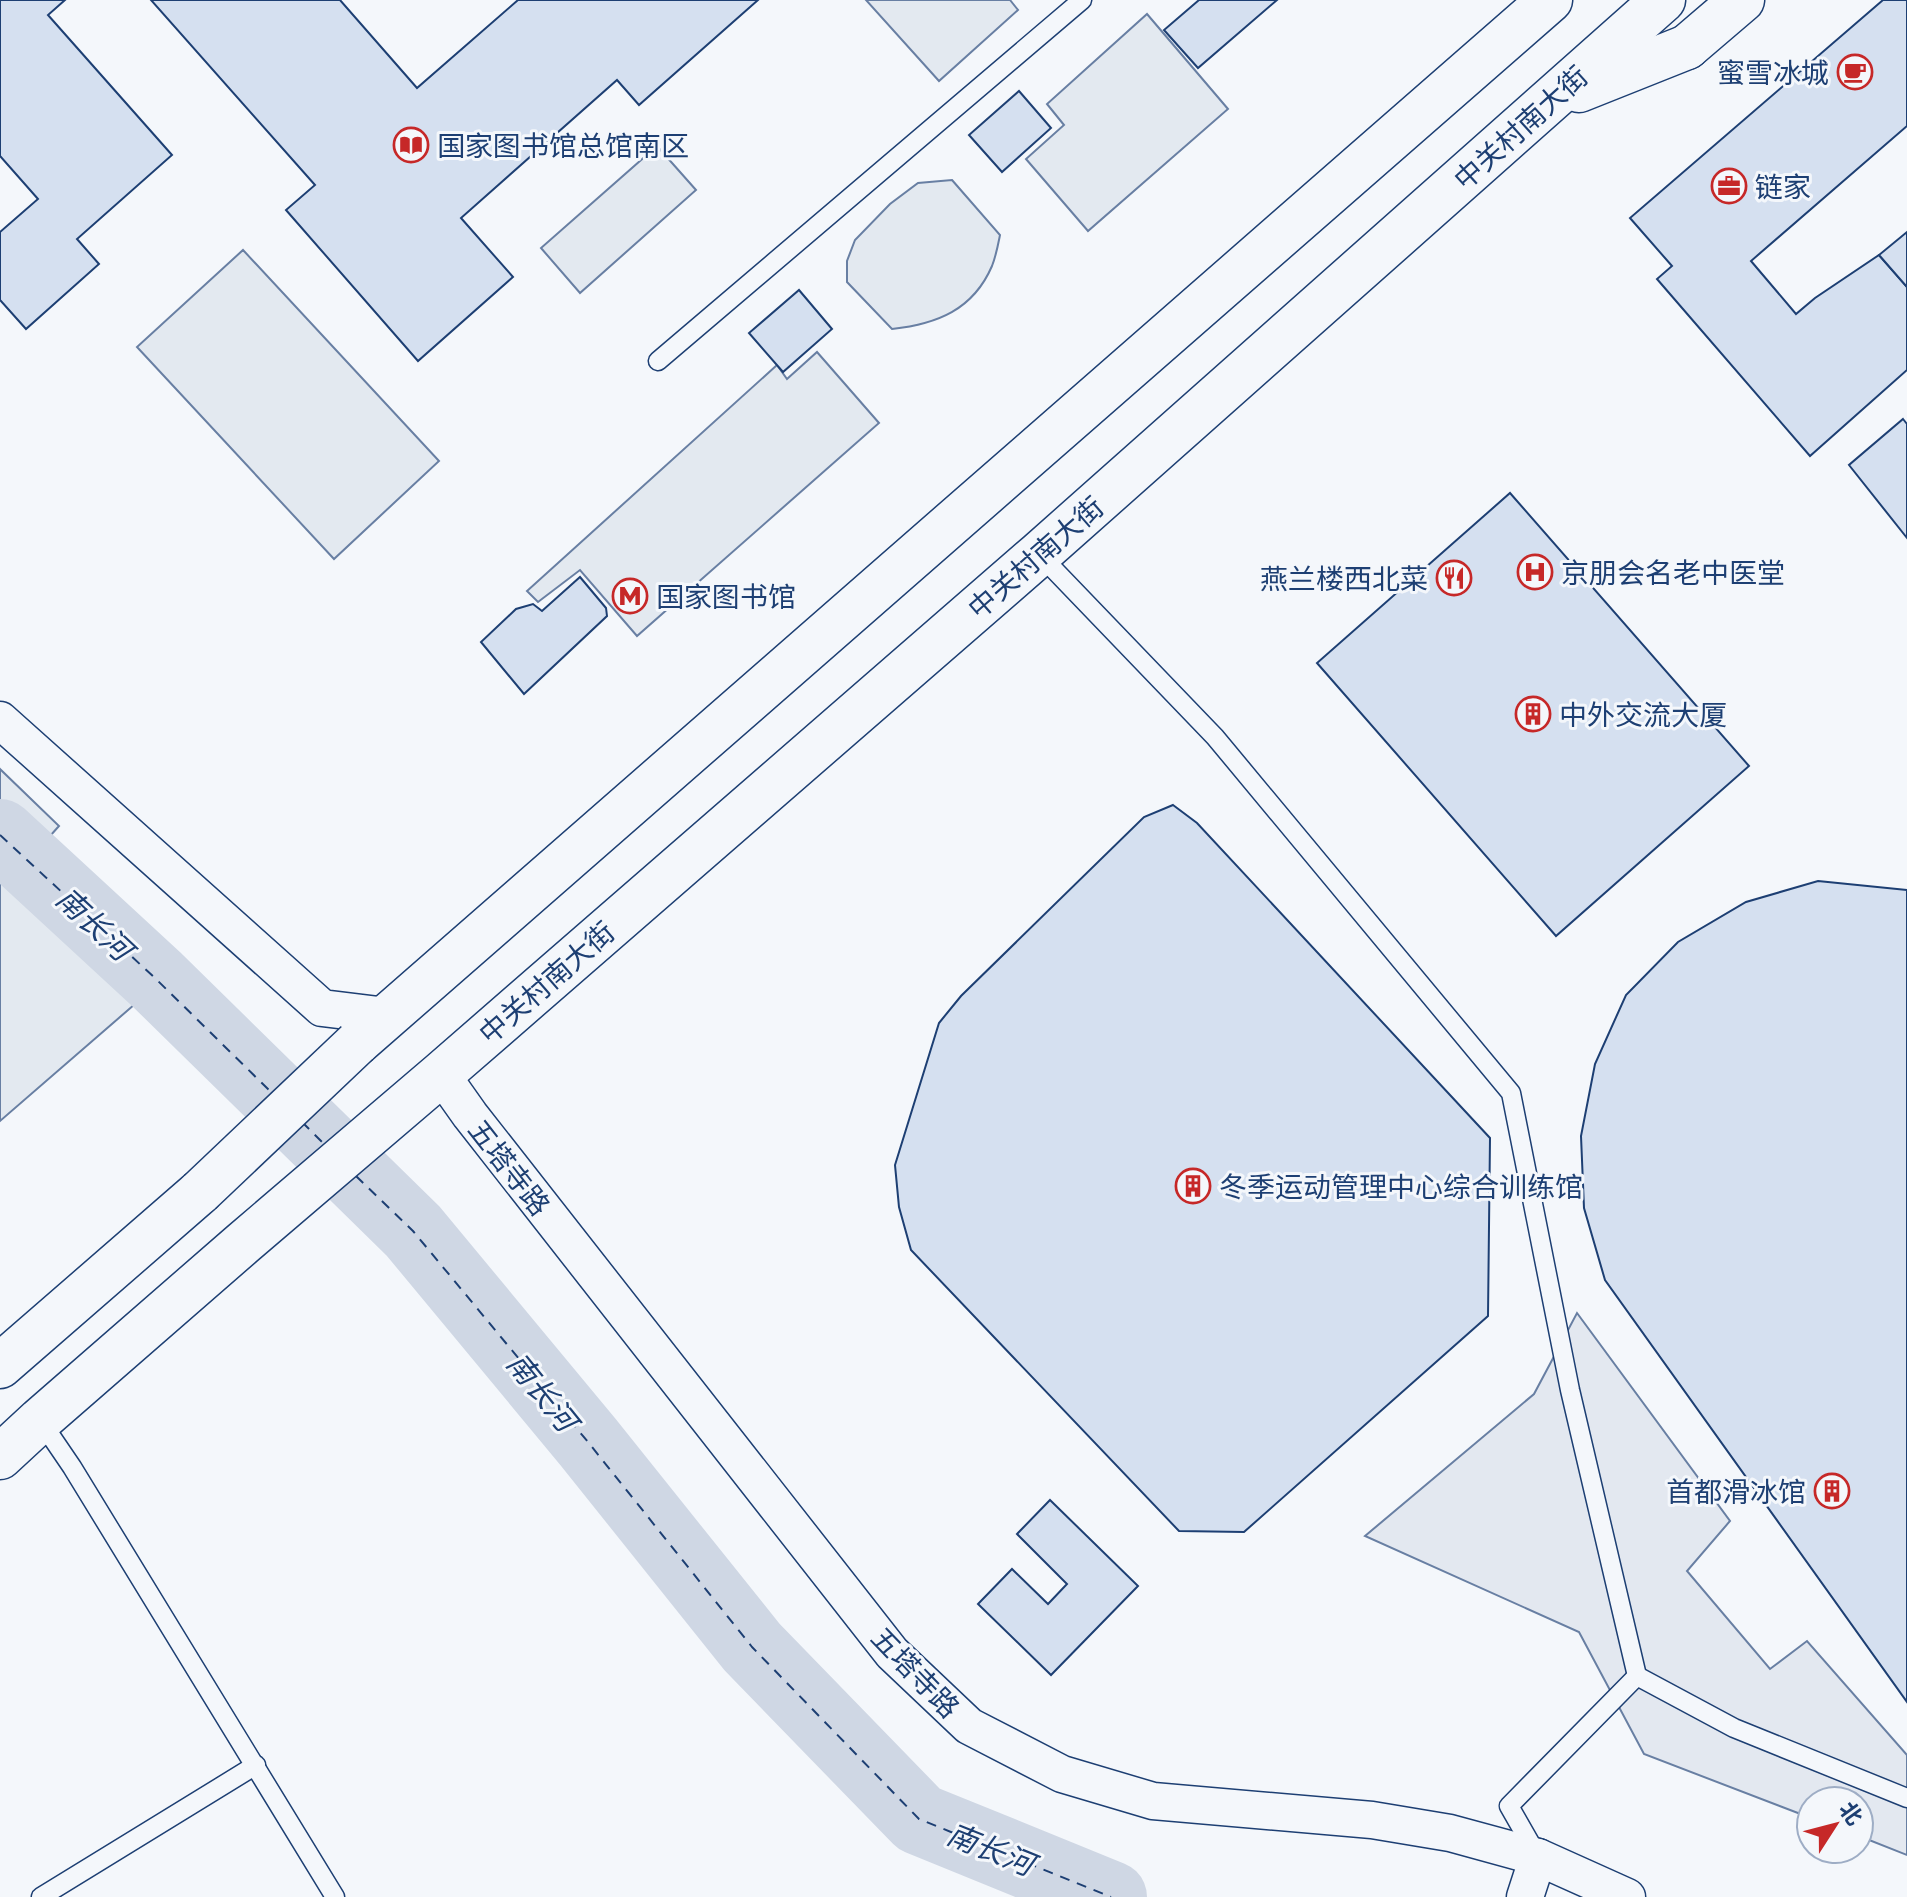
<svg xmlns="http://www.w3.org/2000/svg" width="1907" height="1897" viewBox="0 0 1907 1897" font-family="'Exo 2','Noto Sans SC',sans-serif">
	<rect width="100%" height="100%" fill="#f4f7fb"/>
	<!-- green -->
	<g fill="#e3e9f0" stroke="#687fa3" stroke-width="2">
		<path d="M866,0H1010L1018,10L939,81Z"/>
		<path d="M1147,14L1228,109L1088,231L1026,159L1064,125L1047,104Z"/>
		<path d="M657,146L696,190L580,293L541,248Z"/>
		<path d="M952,180L1000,235C998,245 996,256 992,266C973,310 937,324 892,329L847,282V261L855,240L890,204L918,183Z"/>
		<path d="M243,250L439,461L334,559L137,347Z"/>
		<path d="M817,352L879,423L637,636L580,570L538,602L527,591L777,365L787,379Z"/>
		<path d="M0,769L59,826L7,884L135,1004L0,1121Z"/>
	</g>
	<!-- parking -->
	<path fill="#e3e8f0" stroke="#687fa3" stroke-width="2" d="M1577,1313L1730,1521L1687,1571L1770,1669L1807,1641L1907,1755V1855L1859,1836V1801H1811V1818L1644,1754L1579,1632L1365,1536L1534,1394Z"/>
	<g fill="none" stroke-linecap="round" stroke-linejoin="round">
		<!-- river -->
		<path stroke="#cfd7e4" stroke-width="72" d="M0,835L156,979L413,1231L588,1442L752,1647L919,1819L1111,1897"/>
		<!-- ferry -->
		<g stroke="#1d3f73" stroke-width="2" stroke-dasharray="10 8" stroke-linecap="butt">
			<path d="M0,835L156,979L272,1093"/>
			<path d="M302,1122L326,1146"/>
			<path d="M356,1176L413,1231L588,1442L752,1647L919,1819L1111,1897"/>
		</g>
	</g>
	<!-- building -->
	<g fill="#d5e0f0" stroke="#1d3f73" stroke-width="2">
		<path d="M0,0H65L48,15L172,155L77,239L99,264L26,329L0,300V232L38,199L0,156Z"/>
		<path d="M151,0H340L417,88L518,0H758L639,105L617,80L461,218L513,277L418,361L286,210L315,185Z"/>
		<path d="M1199,0H1277L1198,68L1164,30Z"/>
		<path d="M1883,0H1907V126L1751,261L1796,314L1815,298L1879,255L1907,287V370L1810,456L1657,279L1672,266L1630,218Z"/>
		<path d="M1019,91L1051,128L1002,172L969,135Z"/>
		<path d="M1907,232V287L1879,255Z"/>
		<path d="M799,290L832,329L783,372L749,333Z"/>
		<path d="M1903,419L1907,424V538L1849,465Z"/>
		<path d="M1510,493L1749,766L1556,936L1317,663Z"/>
		<path d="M580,577L606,608L607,616L524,694L481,642L516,609L533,604L542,611Z"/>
		<path d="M1173,805L1197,823L1490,1138L1488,1316L1244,1532L1179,1531L911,1250L899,1207L895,1165L939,1023L961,996L1144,817Z"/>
		<path d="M1818,881L1907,890V1702L1605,1280L1584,1208L1581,1136L1595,1064L1626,995L1678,942L1746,902Z"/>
		<path d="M1050,1500L1138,1586L1051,1675L978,1604L1012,1569L1048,1604L1067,1584L1017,1534Z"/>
	</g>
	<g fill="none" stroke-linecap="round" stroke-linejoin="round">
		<!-- service casing -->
		<g stroke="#1d3f73" stroke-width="21">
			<g id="service">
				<path d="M658,361L1082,0"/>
				<path d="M1039,554L1215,737L1511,1093L1570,1390L1637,1676"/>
				<path d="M40,1420L72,1467L335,1897"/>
				<path d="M1537,1855L1509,1806L1637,1676L1734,1728L1907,1798"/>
				<path d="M41,1897L256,1765"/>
			</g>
		</g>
		<!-- minor casing -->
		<g stroke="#1d3f73" stroke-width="39">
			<g id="minor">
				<path d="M0,720L322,1008L387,1016"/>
				<path d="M441,1074L470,1115L892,1653L969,1726L1062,1774L1153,1801L1372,1820L1450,1833L1538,1857L1627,1897"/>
				<path d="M1525,1897L1538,1857"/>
			</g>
		</g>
		<!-- tertiary casing -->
		<g stroke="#1d3f73" stroke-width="47">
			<path id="tertiary" d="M1687,47L1742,0"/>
		</g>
		<!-- primary casing -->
		<g stroke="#1d3f73" stroke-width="47">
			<g id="primary">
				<path d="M1579,90L1687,47"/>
				<path d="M357,1043L1550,0"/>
				<path d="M0,1366L200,1192"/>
				<path d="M0,1457L40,1420L242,1244L441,1074L1039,554L1663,0"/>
			</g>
		</g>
		<!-- service -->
		<use href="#service" stroke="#f4f7fb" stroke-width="18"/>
		<!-- minor -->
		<use href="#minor" stroke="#f4f7fb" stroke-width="36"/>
		<!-- tertiary -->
		<use href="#tertiary" stroke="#f4f7fb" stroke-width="44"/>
		<!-- primary -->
		<use href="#primary" stroke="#f4f7fb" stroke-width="44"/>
		<!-- primary-bridge casing -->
		<g stroke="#1d3f73" stroke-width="47" stroke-linecap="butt">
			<path id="primary-bridge" d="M200,1192L357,1043"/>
		</g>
		<!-- primary-bridge -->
		<use href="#primary-bridge" stroke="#f4f7fb" stroke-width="44"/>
	</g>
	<!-- icons -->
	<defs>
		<g id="cafe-ring" transform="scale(1.8)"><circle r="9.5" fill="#f4f7fb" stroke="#c62828" stroke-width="1.5"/><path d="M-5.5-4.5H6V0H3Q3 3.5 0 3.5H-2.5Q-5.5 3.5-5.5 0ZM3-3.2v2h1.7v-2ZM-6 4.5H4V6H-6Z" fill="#c62828"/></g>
		<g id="library-ring" transform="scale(1.8)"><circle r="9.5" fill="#f4f7fb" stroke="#c62828" stroke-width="1.5"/><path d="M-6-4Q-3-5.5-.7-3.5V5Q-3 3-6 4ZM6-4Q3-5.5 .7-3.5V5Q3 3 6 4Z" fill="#c62828"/></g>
		<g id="office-ring" transform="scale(1.8)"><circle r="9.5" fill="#f4f7fb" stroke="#c62828" stroke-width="1.5"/><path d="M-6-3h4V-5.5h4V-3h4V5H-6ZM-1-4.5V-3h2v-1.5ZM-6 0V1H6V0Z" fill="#c62828"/></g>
		<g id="hospital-ring" transform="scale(1.8)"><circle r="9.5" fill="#f4f7fb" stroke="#c62828" stroke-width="1.5"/><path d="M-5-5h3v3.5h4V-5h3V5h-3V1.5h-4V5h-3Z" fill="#c62828"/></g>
		<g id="restaurant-ring" transform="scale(1.8)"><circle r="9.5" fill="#f4f7fb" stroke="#c62828" stroke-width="1.5"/><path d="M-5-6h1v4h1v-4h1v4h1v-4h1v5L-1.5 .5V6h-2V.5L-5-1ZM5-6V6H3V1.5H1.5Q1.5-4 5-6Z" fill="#c62828"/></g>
		<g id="metro-ring" transform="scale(1.8)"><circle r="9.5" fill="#f4f7fb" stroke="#c62828" stroke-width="1.5"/><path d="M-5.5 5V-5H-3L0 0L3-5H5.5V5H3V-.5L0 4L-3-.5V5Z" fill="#c62828"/></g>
		<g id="building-ring" transform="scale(1.8)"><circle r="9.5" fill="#f4f7fb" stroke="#c62828" stroke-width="1.5"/><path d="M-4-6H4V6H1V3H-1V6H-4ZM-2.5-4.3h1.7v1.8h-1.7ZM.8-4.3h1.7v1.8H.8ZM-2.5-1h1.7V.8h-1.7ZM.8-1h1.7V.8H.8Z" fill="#c62828"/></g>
	</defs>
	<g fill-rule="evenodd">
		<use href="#cafe-ring" x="1855" y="72"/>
		<use href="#library-ring" x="411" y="145"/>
		<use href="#office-ring" x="1729" y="186"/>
		<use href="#hospital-ring" x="1535" y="572"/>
		<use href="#restaurant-ring" x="1454" y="578"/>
		<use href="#metro-ring" x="630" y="596"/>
		<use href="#building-ring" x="1533" y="714"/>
		<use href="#building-ring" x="1193" y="1186"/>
		<use href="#building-ring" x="1832" y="1491"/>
	</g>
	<g text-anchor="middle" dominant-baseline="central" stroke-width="6" stroke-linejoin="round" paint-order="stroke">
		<!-- poi labels -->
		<g font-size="28" fill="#1d3f73" stroke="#f4f7fb" text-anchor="start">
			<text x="1829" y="72" text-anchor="end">蜜雪冰城</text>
			<text x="437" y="145">国家图书馆总馆南区</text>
			<text x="1755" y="186">链家</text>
			<text x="1561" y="572">京朋会名老中医堂</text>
			<text x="1428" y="578" text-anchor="end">燕兰楼西北菜</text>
			<text x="656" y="596">国家图书馆</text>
			<text x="1559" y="714">中外交流大厦</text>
			<text x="1219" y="1186">冬季运动管理中心综合训练馆</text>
			<text x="1806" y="1491" text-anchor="end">首都滑冰馆</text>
		</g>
		<!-- street labels -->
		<g font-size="28" fill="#1d3f73" stroke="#f4f7fb">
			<text transform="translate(1520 127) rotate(-42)">中关村南大街</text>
			<text transform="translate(1035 557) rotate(-41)">中关村南大街</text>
			<text transform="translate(546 982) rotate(-41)">中关村南大街</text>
			<text transform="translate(510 1167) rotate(52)">五塔寺路</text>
			<text transform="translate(916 1672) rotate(46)">五塔寺路</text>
		</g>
		<!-- water labels -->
		<g font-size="30" font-style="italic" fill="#1d3f73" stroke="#f4f7fb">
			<text transform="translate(95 923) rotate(43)">南长河</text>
			<text transform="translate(543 1391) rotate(51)">南长河</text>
			<text transform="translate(991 1848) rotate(22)">南长河</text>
		</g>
	</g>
	<!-- north arrow -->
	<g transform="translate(1835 1825) rotate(54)"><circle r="38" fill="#f4f7fb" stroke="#9eadc5" stroke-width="2"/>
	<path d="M0-6L14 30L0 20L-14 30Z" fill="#c62828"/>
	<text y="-12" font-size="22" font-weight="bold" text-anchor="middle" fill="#1d3f73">北</text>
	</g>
</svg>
